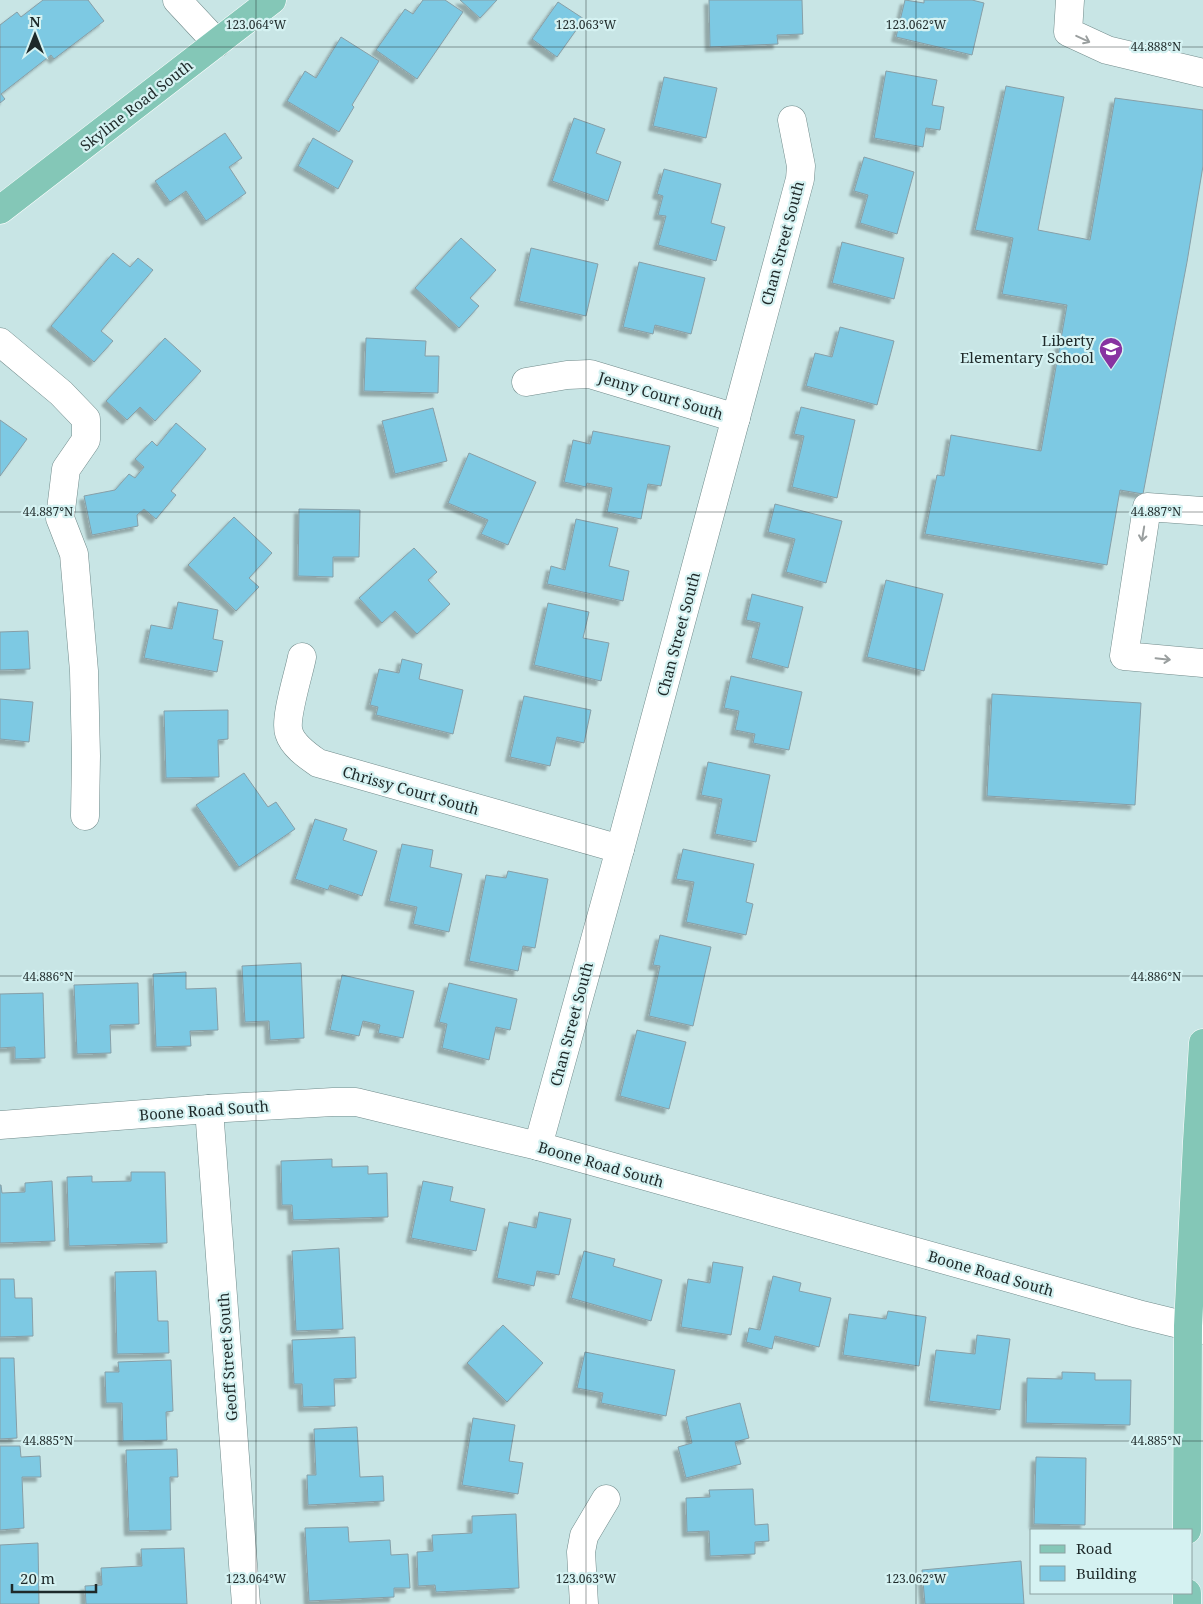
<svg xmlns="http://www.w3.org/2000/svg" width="1203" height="1604" viewBox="0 0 1203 1604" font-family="'Noto Serif',serif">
	<defs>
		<filter id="shadow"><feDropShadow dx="-4.5" dy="4.5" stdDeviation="1" flood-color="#0004"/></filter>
	</defs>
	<rect width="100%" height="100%" fill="#c8e5e5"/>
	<!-- building -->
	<g fill="#7dc9e3" stroke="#879fa7" filter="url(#shadow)">
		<path d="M43,0H88L104,21L54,59L51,55L1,94L5,99L0,103V25L17,12L21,17Z"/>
		<path d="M423,0H445L463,12L417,79L376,50L405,9L413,14Z"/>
		<path d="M460,0H497L480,18Z"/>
		<path d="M709,0H802L803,34L777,35L778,44L710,47Z"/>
		<path d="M905,0L924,3V0H972L984,3L972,55L896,37Z"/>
		<path d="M558,2L584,19L557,57L532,39Z"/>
		<path d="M341,37L379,61L352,105L354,107L339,132L287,101L305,71L316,78Z"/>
		<path d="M886,71L937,80L932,105L944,107L940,130L926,128L923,147L874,138Z"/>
		<path d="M664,77L717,88L706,138L653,126Z"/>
		<path d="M1006,86L1064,97L1038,230L1090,240L1115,98L1203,110V166L1187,262L1143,494L1120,490L1107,565L925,534L937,475L944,476L951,435L1041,451L1067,305L1002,294L1013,238L975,230Z"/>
		<path d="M574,118L605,129L596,153L621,162L608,201L552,181Z"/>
		<path d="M225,133L242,158L229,167L246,193L206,221L186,191L170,202L155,181Z"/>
		<path d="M313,138L353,161L338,189L298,166Z"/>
		<path d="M864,157L914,172L897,234L860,223L868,195L854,191Z"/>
		<path d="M664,169L721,184L711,223L725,227L716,261L658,245L666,216L658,215L663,196L657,194Z"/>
		<path d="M461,238L496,270L470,298L479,306L459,328L415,288Z"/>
		<path d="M842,242L904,258L894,299L832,283Z"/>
		<path d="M531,248L598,264L586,316L519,301Z"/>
		<path d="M113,253L130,267L138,258L153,270L101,331L113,341L94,362L51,326Z"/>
		<path d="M639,262L705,278L691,334L655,325L653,334L623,327Z"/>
		<path d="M840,327L894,341L877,405L806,386L815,353L832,357Z"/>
		<path d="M165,338L201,371L155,421L140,407L127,420L106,401Z"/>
		<path d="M366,338L426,341L425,356H439L438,393L364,391Z"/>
		<path d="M801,407L855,420L837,498L792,487L804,436L794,434Z"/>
		<path d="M433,408L447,461L395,474L382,421Z"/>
		<path d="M0,420L27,439L0,476Z"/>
		<path d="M176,423L206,449L171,491L176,495L156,519L144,509L137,515L138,526L92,535L84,496L115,490L129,474L135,478L144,467L135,459L152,441L157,446Z"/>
		<path d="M593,431L670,446L661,486L648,484L641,519L607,512L612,488L587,483L586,487L564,482L573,440L590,444Z"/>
		<path d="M469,453L536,482L508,545L481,534L488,520L448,503Z"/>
		<path d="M775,504L842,521L826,583L786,572L795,539L768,532Z"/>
		<path d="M299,509L360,510L359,557H333V577L298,576Z"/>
		<path d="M234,517L272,553L249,578L259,587L236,611L188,565Z"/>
		<path d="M576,519L618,528L609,566L629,571L623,601L547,584L551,566L565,570Z"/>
		<path d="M414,548L437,572L428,580L450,604L417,634L395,611L382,623L359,598Z"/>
		<path d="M886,580L943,594L924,671L867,657Z"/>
		<path d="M752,594L803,607L788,668L751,658L760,623L746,620Z"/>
		<path d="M178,602L218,610L213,639L223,641L217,672L144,658L151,625L172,629Z"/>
		<path d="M548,603L589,612L583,638L609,643L601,681L534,665Z"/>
		<path d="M28,631L30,669L0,670V632Z"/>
		<path d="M402,659L422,664L419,679L463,690L453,734L376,715L378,707L370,705L379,669L399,673Z"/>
		<path d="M731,676L802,692L789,750L753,743L755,734L735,730L739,711L724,708Z"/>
		<path d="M992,694L1141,703L1135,805L987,796Z"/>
		<path d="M524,696L591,710L584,743L557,737L550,766L510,757Z"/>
		<path d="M0,699L33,702L29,742L0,739Z"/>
		<path d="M228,710V739L218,740L219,777L166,778L164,711Z"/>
		<path d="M708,762L770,775L756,842L715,834L722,799L701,795Z"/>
		<path d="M244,773L268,807L276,802L295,829L239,867L196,805Z"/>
		<path d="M315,819L347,829L343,840L377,851L362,896L330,885L328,890L295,879Z"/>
		<path d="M402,844L433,850L430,867L462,874L449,932L413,924L417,907L389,901Z"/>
		<path d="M683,849L754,864L746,902L753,904L746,935L686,922L694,882L676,879Z"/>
		<path d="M508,871L548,879L535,948L523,946L518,971L469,961L486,875L506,878Z"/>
		<path d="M660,935L711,947L693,1026L649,1016L660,966L653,965Z"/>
		<path d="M301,963L304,1038L270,1040L269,1021L245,1022L242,966Z"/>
		<path d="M186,972V989L216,988L218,1030L190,1031L191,1046L156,1047L153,974Z"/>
		<path d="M342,975L414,991L403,1038L378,1033L380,1025L363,1021L359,1036L330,1030Z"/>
		<path d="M138,983L139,1024L110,1025L111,1053L77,1054L74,985Z"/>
		<path d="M449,983L517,999L510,1030L496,1027L489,1060L442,1048L447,1024L439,1022Z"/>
		<path d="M43,993L45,1058L15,1059V1047L0,1048V994Z"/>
		<path d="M637,1030L686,1042L669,1109L620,1096Z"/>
		<path d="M332,1159V1167L368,1166V1174L387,1173L388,1217L293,1220L292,1205H282L281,1161Z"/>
		<path d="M131,1172H165L167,1243L69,1246L67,1177L92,1176V1182L131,1181Z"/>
		<path d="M52,1181L55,1241L0,1243V1185H1L2,1193L25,1192V1183Z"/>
		<path d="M423,1181L453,1187L450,1201L485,1209L476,1251L411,1238Z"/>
		<path d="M539,1212L571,1219L559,1275L537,1271L534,1286L497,1278L509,1222L536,1228Z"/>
		<path d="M339,1248L343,1329L296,1331L292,1251Z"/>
		<path d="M584,1251L615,1259L613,1266L662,1280L651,1321L571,1298Z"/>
		<path d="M713,1262L743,1267L731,1335L681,1327L688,1279L710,1283Z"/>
		<path d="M156,1271L158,1321H168L169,1353L117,1354L115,1272Z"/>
		<path d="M773,1276L801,1283L799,1291L831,1298L819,1347L775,1336L772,1349L746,1342L749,1328L760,1330Z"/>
		<path d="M0,1279H14L15,1298H32L33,1336L0,1337Z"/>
		<path d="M888,1311L926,1317L919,1366L843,1355L849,1314L886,1319Z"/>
		<path d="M503,1325L543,1363L507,1402L467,1363Z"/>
		<path d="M977,1335L1010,1339L1000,1410L929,1401L936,1350L975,1354Z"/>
		<path d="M355,1337L356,1378L334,1379L335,1406L303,1407L302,1384H294L292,1340Z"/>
		<path d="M585,1352L675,1370L666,1416L601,1403L603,1393L577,1388Z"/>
		<path d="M0,1358H14L17,1438L0,1439Z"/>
		<path d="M171,1360L173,1411L166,1412L167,1440L123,1441L122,1403H106L105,1372H119L118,1362Z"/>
		<path d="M1062,1372L1095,1373V1380H1131L1130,1425L1026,1423L1027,1378L1062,1379Z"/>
		<path d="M740,1403L749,1438L735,1442L741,1464L686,1478L678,1447L692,1443L686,1417Z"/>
		<path d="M473,1418L515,1425L509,1461L523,1463L518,1494L462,1485Z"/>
		<path d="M357,1427L360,1477L383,1476L384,1501L308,1505L307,1475H316L314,1429Z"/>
		<path d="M0,1446H20L21,1457L40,1456L41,1477H22L24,1528L0,1530Z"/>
		<path d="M177,1449L178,1477H170L171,1530L129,1531L126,1450Z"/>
		<path d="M1036,1457L1086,1458L1085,1525L1034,1524Z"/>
		<path d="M753,1489L755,1525L768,1524L769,1541L755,1542V1554L710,1556L709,1531L687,1532L686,1498L710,1497L709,1490Z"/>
		<path d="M516,1514L519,1588L436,1592L435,1585L418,1586L417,1552L433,1551L432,1535L472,1533V1516Z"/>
		<path d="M348,1527L349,1542L390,1540L391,1555L408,1554L410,1588H394V1597L309,1601L305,1528Z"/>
		<path d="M38,1543L39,1604H0V1545Z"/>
		<path d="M184,1548L187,1604H86L85,1586L102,1585L101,1568L142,1566L141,1549Z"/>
		<path d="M1021,1561L1024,1604H925L922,1570Z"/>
	</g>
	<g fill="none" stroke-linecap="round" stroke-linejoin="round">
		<!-- minor casing -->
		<g stroke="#718b8b" stroke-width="29">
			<g id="minor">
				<path d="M177,0L217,43"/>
				<path d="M1070,0L1068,32L1107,50L1203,73"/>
				<path d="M0,342L61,393L86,419V440L66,469L60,518L74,554L84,671L86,756L85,816"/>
				<path d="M526,382L567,375L590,374L736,418"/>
				<path d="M1203,511L1147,507L1124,656L1203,663"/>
				<path d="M302,657C299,673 284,719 289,733C293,746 308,756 318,763L620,849"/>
				<path d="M209,1109L246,1604"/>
				<path d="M0,1125L209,1109L333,1102H356L538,1146L1138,1314L1203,1330"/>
				<path d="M538,1146L620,849L800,179L801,166L792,120"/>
				<path d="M584,1604L581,1552L584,1536L606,1499"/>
			</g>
		</g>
		<!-- major casing -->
		<g stroke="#fff" stroke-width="29">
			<g id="major">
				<path d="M0,210L272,0"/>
				<path d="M1187,1530L1188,1326L1197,1142L1203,1043"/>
				<path d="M1187,1604V1593"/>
			</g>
		</g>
		<!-- minor -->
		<use href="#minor" stroke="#fff" stroke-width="28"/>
		<!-- major -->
		<use href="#major" stroke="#84c7b7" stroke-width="28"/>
	</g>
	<!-- one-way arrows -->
	<defs><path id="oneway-shaft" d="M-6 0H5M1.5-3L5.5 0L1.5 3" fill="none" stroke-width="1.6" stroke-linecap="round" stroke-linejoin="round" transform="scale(1.25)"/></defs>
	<g stroke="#9a9f9f">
		<use href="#oneway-shaft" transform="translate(1083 39) rotate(25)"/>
		<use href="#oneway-shaft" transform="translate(1143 534) rotate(99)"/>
		<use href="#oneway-shaft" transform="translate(1163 659) rotate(6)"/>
	</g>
	<!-- ticks -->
	<path fill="none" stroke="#1e2929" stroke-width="1" stroke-opacity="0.45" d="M256,0V1604M586,0V1604M916,0V1604M0,47H1203M0,512H1203M0,976H1203M0,1441H1203"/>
	<!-- icons -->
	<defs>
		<g id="school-pin" transform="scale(1.25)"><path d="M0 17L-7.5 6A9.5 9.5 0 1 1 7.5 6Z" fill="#8833a1" stroke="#d5f2f2"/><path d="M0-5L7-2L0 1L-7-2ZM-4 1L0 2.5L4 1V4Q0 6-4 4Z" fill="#fff"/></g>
	</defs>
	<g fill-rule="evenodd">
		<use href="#school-pin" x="1111" y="349"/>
	</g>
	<g text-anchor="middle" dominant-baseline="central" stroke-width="4.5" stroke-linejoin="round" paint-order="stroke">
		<!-- street labels -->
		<g font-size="15" fill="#1e2929" stroke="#d5f2f2">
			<text transform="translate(136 105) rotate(-38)">Skyline Road South</text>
			<text transform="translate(782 243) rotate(-75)">Chan Street South</text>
			<text transform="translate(661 395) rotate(17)">Jenny Court South</text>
			<text transform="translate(678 634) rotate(-75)">Chan Street South</text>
			<text transform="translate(411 790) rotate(16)">Chrissy Court South</text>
			<text transform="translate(571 1024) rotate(-75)">Chan Street South</text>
			<text transform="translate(204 1110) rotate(-4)">Boone Road South</text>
			<text transform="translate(601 1164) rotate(16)">Boone Road South</text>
			<text transform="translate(991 1273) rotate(16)">Boone Road South</text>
			<text transform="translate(227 1357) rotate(-94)">Geoff Street South</text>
		</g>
		<!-- poi labels -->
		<g font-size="15" fill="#1e2929" stroke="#d5f2f2" text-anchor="end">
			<text x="1094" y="340">Liberty<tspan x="1094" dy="17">Elementary School</tspan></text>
		</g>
	</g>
	<g font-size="12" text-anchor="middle" fill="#1e2929" stroke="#d5f2f2" stroke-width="4.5" stroke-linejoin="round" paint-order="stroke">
		<text x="256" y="29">123.064°W</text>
		<text x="586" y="29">123.063°W</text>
		<text x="916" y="29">123.062°W</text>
		<text x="1156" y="51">44.888°N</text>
		<text x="48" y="516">44.887°N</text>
		<text x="1156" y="516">44.887°N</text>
		<text x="48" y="981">44.886°N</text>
		<text x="1156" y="981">44.886°N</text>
		<text x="48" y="1445">44.885°N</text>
		<text x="1156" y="1445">44.885°N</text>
		<text x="256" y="1583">123.064°W</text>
		<text x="586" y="1583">123.063°W</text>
		<text x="916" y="1583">123.062°W</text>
	</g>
	<!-- legend -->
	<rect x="1030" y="1529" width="162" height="65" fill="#d5f2f2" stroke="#8ca2a2"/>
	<rect x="1040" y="1545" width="25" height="8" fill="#84c7b7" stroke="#8ca2a2"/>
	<text x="1076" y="1554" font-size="15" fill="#1e2929">Road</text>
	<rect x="1040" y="1566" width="25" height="15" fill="#7dc9e3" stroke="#8ca2a2"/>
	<text x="1076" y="1579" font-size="15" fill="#1e2929">Building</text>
	<!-- north arrow -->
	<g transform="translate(35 35)" stroke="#d5f2f2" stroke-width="4" paint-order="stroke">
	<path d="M0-4L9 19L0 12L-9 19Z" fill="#1e2929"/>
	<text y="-8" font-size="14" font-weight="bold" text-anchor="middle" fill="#1e2929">N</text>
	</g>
	<!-- scale -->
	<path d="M12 1584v8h84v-8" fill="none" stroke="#1e2929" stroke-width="2.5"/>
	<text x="20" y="1584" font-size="15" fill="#1e2929" stroke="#d5f2f2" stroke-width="4" paint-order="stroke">20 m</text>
</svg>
